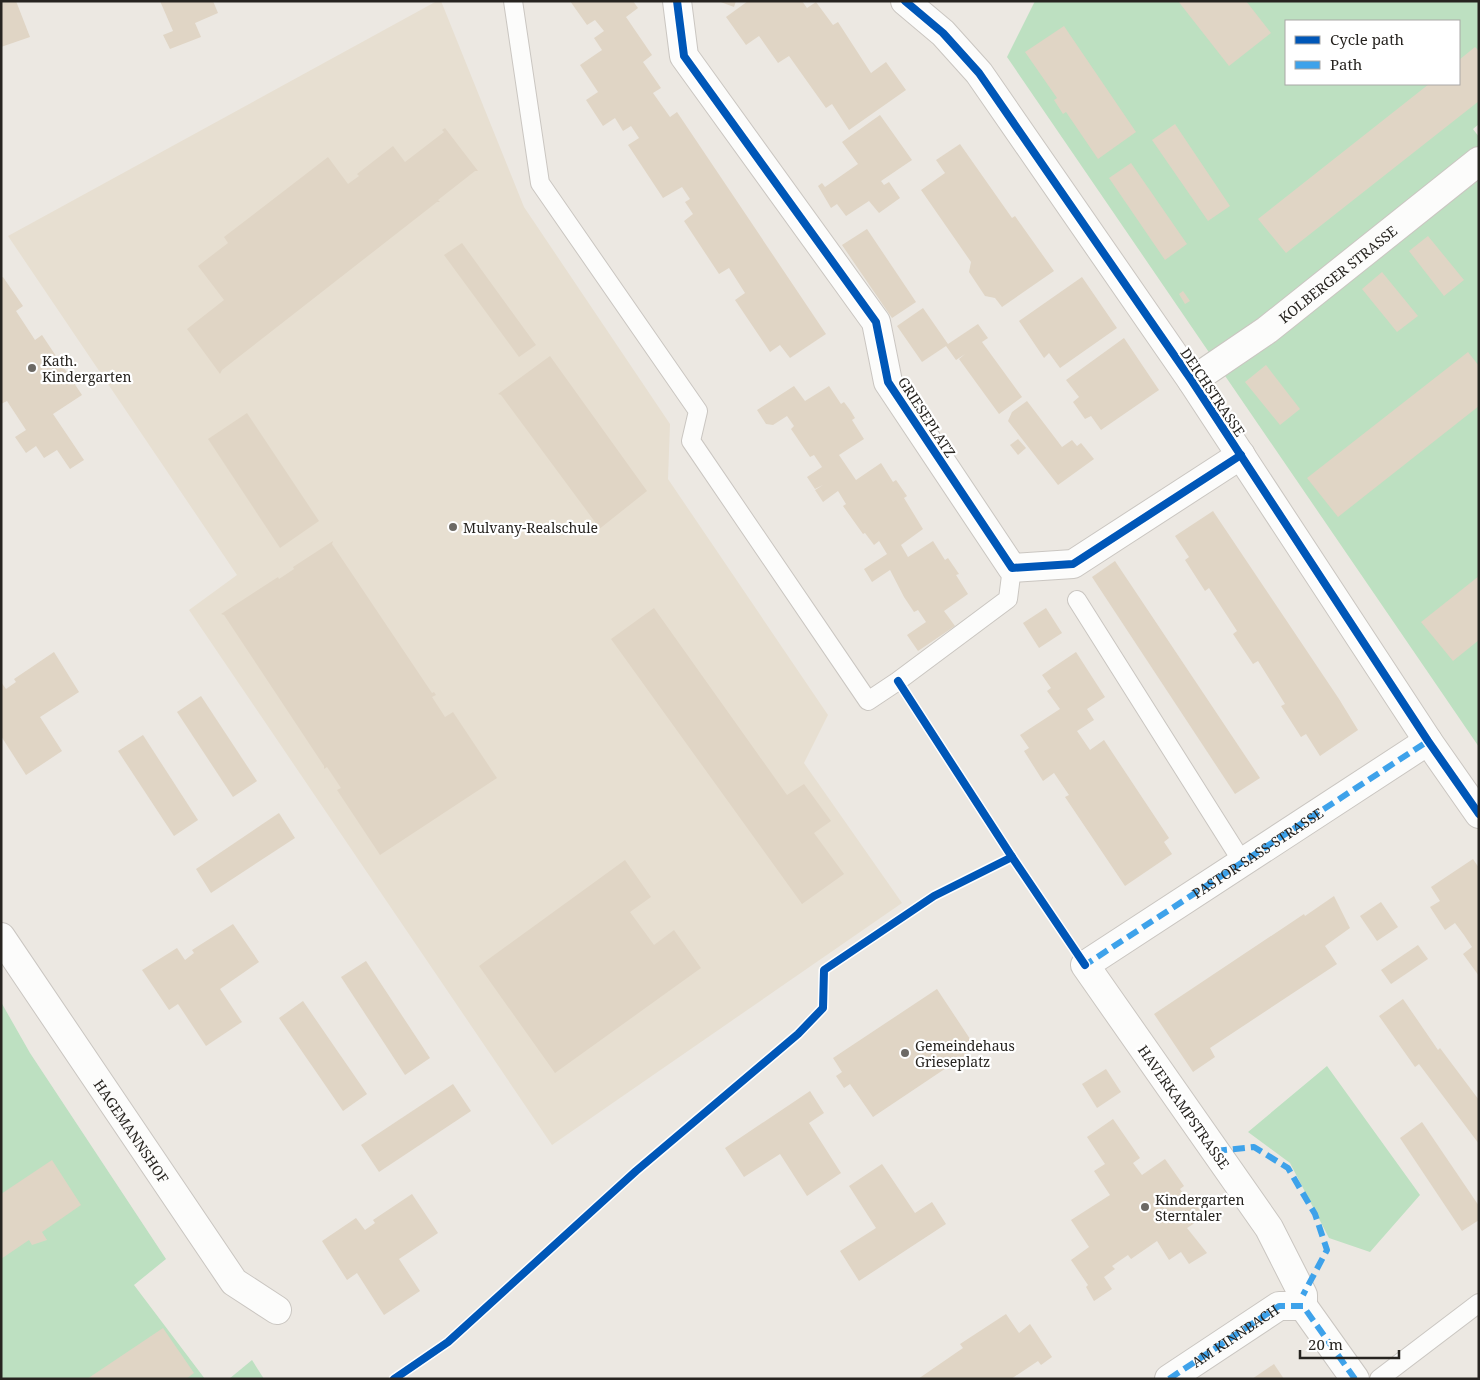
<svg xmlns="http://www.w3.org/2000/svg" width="1480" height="1380" viewBox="0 0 1480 1380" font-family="'Noto Serif',serif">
	<rect width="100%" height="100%" fill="#ece8e2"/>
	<!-- education -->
	<path fill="#e7dfd1" d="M437,1H441L524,207L670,424L668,479L828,715L804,763L902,903L552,1145L189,610L237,575L8,236Z"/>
	<!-- green -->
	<g fill="#bde0c1" fill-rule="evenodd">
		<path d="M1035,1H1479V124L1473,129L1479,137V747L1007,57ZM1286,21H1459V84H1286Z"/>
		<path d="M1,1002L30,1053L166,1259L134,1285L205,1379H1Z"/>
		<path d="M1327,1066L1420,1195L1370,1252L1329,1238L1290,1163L1248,1132Z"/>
		<path d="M252,1360L264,1379H229Z"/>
	</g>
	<!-- building -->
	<g fill="#e0d5c5">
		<path d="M1,1H16L30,37L1,47Z"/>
		<path d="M160,1H213L218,13L195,23L201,37L170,49L163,35L173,31Z"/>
		<path d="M570,1H633L638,8L626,17L652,55L643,62L661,88L653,93L670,117L677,112L826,334L790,358L780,345L770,352L735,300L745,293L729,268L719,274L684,221L693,214L685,202L690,199L682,187L663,198L628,145L639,138L631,126L623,131L615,118L603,126L586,100L598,92L580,65L602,50L594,38L604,31L595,20L587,25Z"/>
		<path d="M718,1H736L734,7Z"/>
		<path d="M748,1H802L807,8L816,2L833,25L838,22L871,73L886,62L906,90L849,130L832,104L826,108L789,56L778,63L759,36L746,45L726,17Z"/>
		<path d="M1178,1H1246L1271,33L1229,66Z"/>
		<path d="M1064,26L1136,132L1098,159L1066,112L1063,114L1054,100L1057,98L1025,52Z"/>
		<path d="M1475,47L1479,51V101L1286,253L1258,219L1429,84H1459V60Z"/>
		<path d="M880,115L912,160L881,181L884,185L889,182L900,198L879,213L869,201L846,216L837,204L831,208L818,186L822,183L825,187L858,164L842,142Z"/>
		<path d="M1175,124L1230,206L1208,221L1152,140Z"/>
		<path d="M445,128L478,171H475L438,200L440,202H437L222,370L220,374L187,329L224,300L198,266L228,243L224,237L328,157L348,184L359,176L357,174L393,146L405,162L444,132L442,130Z"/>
		<path d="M960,144L1012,218L1015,216L1054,271L1002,307L995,298L985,296L969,272L971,262L921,190L945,173L936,160Z"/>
		<path d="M1131,163L1187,244L1165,260L1109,178Z"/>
		<path d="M867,229L916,302L892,318L842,245Z"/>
		<path d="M1428,236L1464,280L1444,296L1409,251Z"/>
		<path d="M462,243L536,345L519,357L444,255Z"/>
		<path d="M1382,272L1418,316L1397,332L1362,289Z"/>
		<path d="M3,277L23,306L16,311L35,340L42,335L82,395L53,414L84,460L70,469L57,450L44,458L36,446L26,453L15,437L26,430L7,401L1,404V278Z"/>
		<path d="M1082,277L1117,328L1060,368L1049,353L1044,358L1019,321Z"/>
		<path d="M1183,291L1190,301L1185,304L1179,294Z"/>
		<path d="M923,308L948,344L978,324L988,338L982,342L1022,397L999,414L959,359L965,354L956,360L946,346L922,362L897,326Z"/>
		<path d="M1124,338L1159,390L1101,430L1091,416L1085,419L1073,402L1079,397L1066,380Z"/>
		<path d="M1468,352L1479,366V406L1338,517L1307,478Z"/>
		<path d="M550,356L647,491L598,530V526L501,395L498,394Z"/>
		<path d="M1266,365L1300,409L1280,425L1245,382Z"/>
		<path d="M794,386L805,401L829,386L841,404L844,402L850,410L855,418L852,420L864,439L839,455L856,480L881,463L893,482L896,480L907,496L904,498L923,529L901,545L908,557L933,541L945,560L948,558L959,574L956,575L968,594L944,611L955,626L918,651L907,635L926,622L918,610L914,612L904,597L890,570L872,582L864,569L887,554L879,541L874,545L865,533L863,534L843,506L846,504L838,491L823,502L815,490L823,485L815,489L807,477L822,467L814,455L810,457L791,429L794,426L787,416L773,425L766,424L757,410Z"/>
		<path d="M1027,401L1062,447L1072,440L1077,446L1081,443L1094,459L1058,485L1008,421L1012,412Z"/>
		<path d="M247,413L319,521L280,548L208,439Z"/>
		<path d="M1018,439L1026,448L1018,455L1010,445Z"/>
		<path d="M1213,511L1339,699L1358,730L1320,756L1306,734L1301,737L1281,706L1285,704L1258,661L1253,664L1233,634L1237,631L1209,588L1205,591L1185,560L1189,557L1175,536Z"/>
		<path d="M333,541L332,544L432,693L434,692L436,695L432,697L445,717L453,712L497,778L380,855L337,790L341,788L327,767L324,769V766L224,615L221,614L278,577L279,579L294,569L293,567Z"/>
		<path d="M1115,561L1260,778L1235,794L1092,577Z"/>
		<path d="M1479,576V640L1453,661L1421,622Z"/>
		<path d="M654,608L787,795L804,784L831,821L814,833L844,874L802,904L611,639Z"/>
		<path d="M1046,608L1062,633L1039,648L1023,623Z"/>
		<path d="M54,652L79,692L40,717L62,751L26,775L1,736V682L6,689L16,682L14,679Z"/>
		<path d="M1076,652L1105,697L1087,709L1094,720L1077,731L1090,750L1104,740L1169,838L1164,842L1172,854L1125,886L1065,797L1069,795L1054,773L1043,781L1024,751L1029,748L1020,735L1060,709L1047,691L1051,688L1042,675Z"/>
		<path d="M201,696L257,781L233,797L177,712Z"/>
		<path d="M143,735L198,820L174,836L118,751Z"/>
		<path d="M279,813L295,838L211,893L196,869Z"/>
		<path d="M1473,859L1479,868V976L1463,954L1472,947L1464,935L1455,923L1445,930L1430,907L1440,901L1431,887Z"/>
		<path d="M625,860L651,897L630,912L654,945L674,930L701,968L555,1073L479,966Z"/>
		<path d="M1334,896L1350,928L1325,946L1337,964L1210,1048L1215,1057L1193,1072L1154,1014L1304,914L1305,916Z"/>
		<path d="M1381,902L1398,927L1377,941L1360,916Z"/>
		<path d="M233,924L259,962L220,989L242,1022L206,1046L178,1004L169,1010L142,970L177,948L185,960L194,953L192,950Z"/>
		<path d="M1418,945L1428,959L1391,984L1381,970Z"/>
		<path d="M366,961L430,1058L405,1075L341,977Z"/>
		<path d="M937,989L976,1048L873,1117L850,1084L844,1088L836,1076L842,1072L833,1058Z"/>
		<path d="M1403,999L1438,1050L1440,1048L1479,1100V1144L1419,1064L1415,1067L1379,1016Z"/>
		<path d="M303,1001L367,1094L343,1111L279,1018Z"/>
		<path d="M1106,1069L1121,1092L1097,1108L1082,1084Z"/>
		<path d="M453,1084L471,1111L379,1172L361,1145Z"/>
		<path d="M810,1091L824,1113L809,1123L841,1173L807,1196L780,1154L744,1177L725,1148Z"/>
		<path d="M1113,1119L1140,1158L1133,1163L1142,1175L1165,1159L1184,1186L1180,1189L1185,1196L1189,1194L1204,1217L1187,1228L1207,1253L1189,1264L1181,1252L1169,1260L1157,1241L1131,1259L1128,1255L1112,1266L1115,1269L1104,1277L1112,1289L1094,1301L1086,1287L1088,1285L1071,1260L1089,1247L1071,1220L1110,1195L1094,1171L1105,1164L1087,1137Z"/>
		<path d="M1422,1122L1479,1206V1220L1462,1231L1400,1138Z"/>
		<path d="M52,1160L81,1205L42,1232L47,1240L32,1245L29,1240L1,1259V1194Z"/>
		<path d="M882,1164L915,1213L932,1202L946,1224L859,1281L840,1251L876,1228L849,1186Z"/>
		<path d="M412,1194L438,1233L399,1259L420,1291L384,1315L357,1273L347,1280L322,1241L356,1218L365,1230L375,1223L373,1220Z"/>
		<path d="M1006,1314L1019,1333L1030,1324L1052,1357L1041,1365L1038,1361L1011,1379H918L963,1348L960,1344Z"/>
		<path d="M163,1328L194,1373L186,1379H87Z"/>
		<path d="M1274,1364L1284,1379H1252Z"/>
	</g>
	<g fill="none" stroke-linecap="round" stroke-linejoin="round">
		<!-- service casing -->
		<g stroke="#cac6c1" stroke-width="20">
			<g id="service">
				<path d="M513,1L540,183L698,411L691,441L868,701L898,681L1008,599L1012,568"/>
				<path d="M1077,600L1243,863"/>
				<path d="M1379,1379L1479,1303"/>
			</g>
		</g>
		<!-- minor casing -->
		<g stroke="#cac6c1" stroke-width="30">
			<g id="minor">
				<path d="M677,1L684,56L876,322L888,382L1012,568L1073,564L1241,455"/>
				<path d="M905,1L943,33L979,73L1192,381L1428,741L1479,814"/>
				<path id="s1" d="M1192,381L1267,330L1479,161"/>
				<path id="s2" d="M1,937L234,1282L277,1310"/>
				<path id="s3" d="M1169,1379L1279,1306H1303"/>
				<path d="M1355,1379L1303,1306V1295L1269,1228L1085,965L1428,741"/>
			</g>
		</g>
		<!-- service -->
		<use href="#service" stroke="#fcfcfb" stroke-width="18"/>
		<!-- minor -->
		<use href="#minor" stroke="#fcfcfb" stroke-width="28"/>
		<!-- quiet -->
		<g stroke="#3ea2ea" stroke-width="6" stroke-dasharray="12 6" stroke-linecap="butt">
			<path id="s4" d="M1084,962L1085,965L1428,741"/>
			<path d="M1215,1151L1254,1147L1288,1168L1315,1214L1327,1250L1303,1295"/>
			<path d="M1169,1379L1279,1306H1303L1355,1379"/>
		</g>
		<!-- cycleway casing -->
		<g stroke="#fff" stroke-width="11">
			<g id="cycleway">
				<path d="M677,1L684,56L876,322L888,382L1012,568L1073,564L1241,455"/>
				<path d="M905,1L943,33L979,73L1192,381L1428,741L1479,814"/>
				<path d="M898,681L1012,857L1085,965"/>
				<path d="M394,1379L448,1342L636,1171L798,1034L823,1008L824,970L934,896L1012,857"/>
			</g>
		</g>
		<!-- cycleway -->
		<use href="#cycleway" stroke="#0057b8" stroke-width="8"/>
	</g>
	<!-- markers -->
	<g fill="#6c6964" stroke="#fff" stroke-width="2">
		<circle cx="32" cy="368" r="5"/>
		<circle cx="453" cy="527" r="5"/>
		<circle cx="905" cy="1053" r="5"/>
		<circle cx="1145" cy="1207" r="5"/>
	</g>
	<g text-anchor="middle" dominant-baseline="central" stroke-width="4.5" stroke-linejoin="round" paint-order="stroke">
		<!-- street labels -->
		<g font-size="14" fill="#272420" stroke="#fff">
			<text stroke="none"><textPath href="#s1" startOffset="181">KOLBERGER STRASSE</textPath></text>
			<text transform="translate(1213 392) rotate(56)">DEICHSTRASSE</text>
			<text transform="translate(927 417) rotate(57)">GRIESEPLATZ</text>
			<text stroke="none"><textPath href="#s4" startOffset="209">PASTOR-SASS-STRASSE</textPath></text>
			<text transform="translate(1184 1107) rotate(55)">HAVERKAMPSTRASSE</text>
			<text stroke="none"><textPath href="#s2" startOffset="234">HAGEMANNSHOF</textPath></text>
			<text stroke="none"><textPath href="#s3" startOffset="79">AM KINNBACH</textPath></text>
		</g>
		<!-- poi labels -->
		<g font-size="14" fill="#272420" stroke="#fff" text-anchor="start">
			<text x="42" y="360">Kath.<tspan x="42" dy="16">Kindergarten</tspan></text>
			<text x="463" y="527">Mulvany-Realschule</text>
			<text x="915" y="1045">Gemeindehaus<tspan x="915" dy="16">Grieseplatz</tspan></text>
			<text x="1155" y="1199">Kindergarten<tspan x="1155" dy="16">Sterntaler</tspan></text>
		</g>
	</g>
	<!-- border -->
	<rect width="1480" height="1380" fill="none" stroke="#272420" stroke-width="5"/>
	<!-- legend -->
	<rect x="1285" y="20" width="175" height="65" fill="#ffffff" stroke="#a9a7a6"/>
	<rect x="1295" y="36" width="25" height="8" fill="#0057b8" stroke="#a9a7a6"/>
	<text x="1330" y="45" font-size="15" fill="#272420">Cycle path</text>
	<rect x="1295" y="61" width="25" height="8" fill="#3ea2ea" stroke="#a9a7a6"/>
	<text x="1330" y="70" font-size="15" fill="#272420">Path</text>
	<!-- scale -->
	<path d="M1300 1350v8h99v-8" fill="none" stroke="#272420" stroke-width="2.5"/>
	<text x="1308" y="1350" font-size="15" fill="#272420" stroke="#ffffff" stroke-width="4" paint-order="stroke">20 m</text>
</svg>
